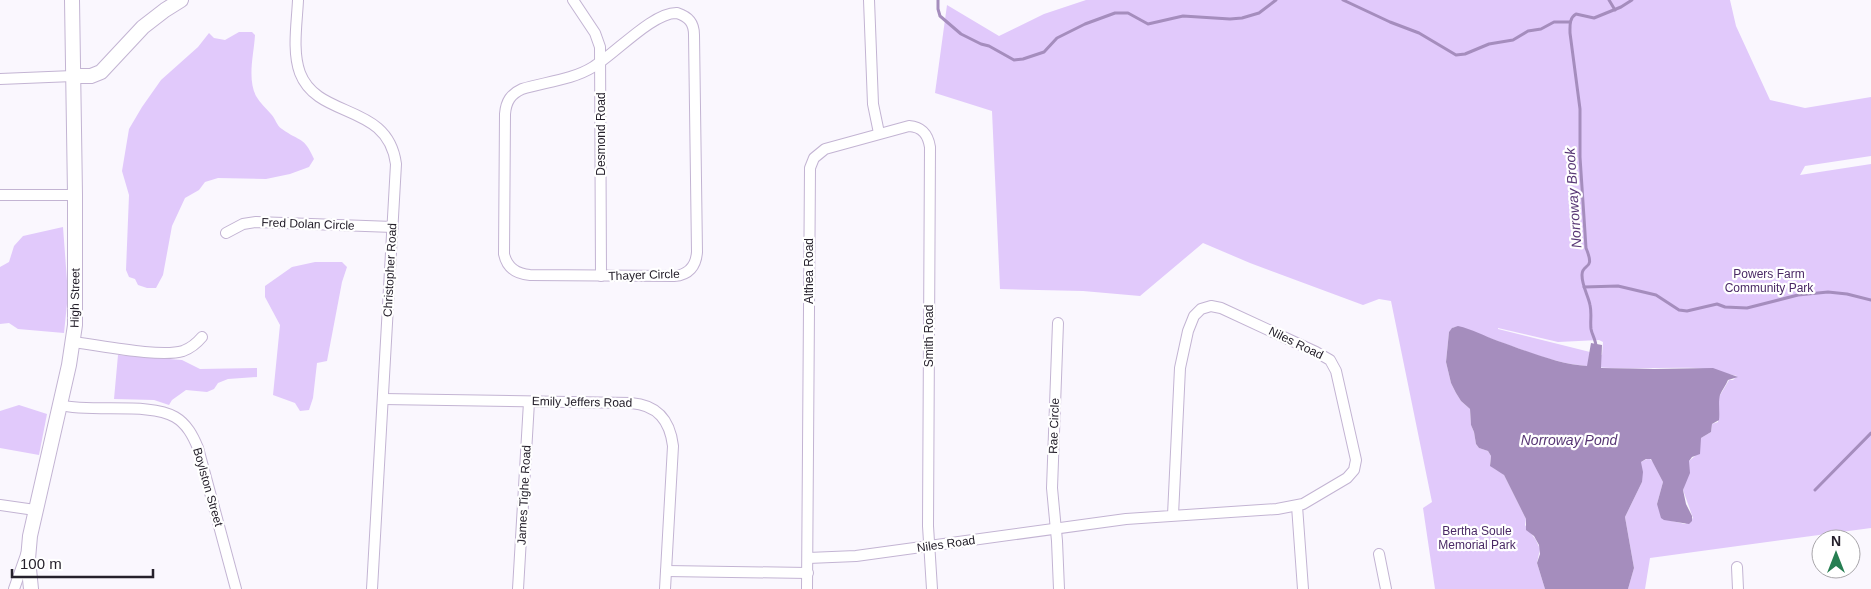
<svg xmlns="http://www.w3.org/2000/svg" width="1871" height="589" viewBox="0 0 1871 589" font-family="Helvetica,sans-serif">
	<rect width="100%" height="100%" fill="#faf7fe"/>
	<!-- green -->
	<g fill="#e1c9fb" fill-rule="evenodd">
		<path d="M1086,0H1730L1736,26L1770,100L1805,108L1871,97V156L1805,166L1800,175L1871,164V528L1650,558L1645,589H1628L1634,568L1625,517L1642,482L1641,462L1649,458L1653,462L1663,482L1657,504L1672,521L1685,524L1693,518L1683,490L1689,469V461L1695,456L1701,438L1711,432L1712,424L1718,422L1719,397L1729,380H1733L1737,376C1723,373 1710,369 1696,368C1656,367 1617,371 1578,365C1535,359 1495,337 1454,327L1449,332L1446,362L1451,383L1456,393L1461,401L1470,409L1471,425L1474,432L1476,444L1479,448L1488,451L1491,456L1490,464C1493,470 1500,470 1504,475L1526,519L1525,525L1536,540L1540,549L1537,563L1545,589H1435L1423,508L1432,502L1391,301L1379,299L1363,305L1250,263L1203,243L1140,296L1083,291L1000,289L992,111L935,93L947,5L999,36L1044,14ZM1498,328L1558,342L1599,340L1603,342L1602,355L1498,329Z"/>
		<path d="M239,32H252L255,35C254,54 247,78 256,96C260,103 266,108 271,114C276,119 276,125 282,129C300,142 304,136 314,159L309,167L290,174L266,179L218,178L205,182L199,190L185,198L172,226L163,275L156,288H147L138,285L135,279L129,277L126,270L129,195L122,171L129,129L142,107L161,80L198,47L209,33L214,38L225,40Z"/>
		<path d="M63,227L68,294L64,333L18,329L9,323L0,324V267L9,262L14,246L23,236Z"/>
		<path d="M315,262H342L347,267L342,282L327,361L317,363L313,398L309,410L300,411L295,403L273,395L280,325L265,297V286L292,267Z"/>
		<path d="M118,355L182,360L200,369L257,368V377L228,379L218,383L214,389L207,392L186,390L172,400L169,405L154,400L114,399Z"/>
		<path d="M19,405L47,414L39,455L0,448V411Z"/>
	</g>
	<!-- water -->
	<path fill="#a58dbd" d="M1458,326C1472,329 1484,336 1498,341C1524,350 1560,365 1587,366L1591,343L1602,345L1601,368L1654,369L1713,368L1738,377L1728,380C1726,385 1722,390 1720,395C1718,402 1720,412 1719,420L1712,424L1711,432L1701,438L1700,454L1692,457L1689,461L1690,473L1683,490L1686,504L1692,516V521L1689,524L1664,520L1661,518L1657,504L1663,482L1651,459H1646L1641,462L1643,472L1642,482L1625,517L1634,568L1628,589H1545L1537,563L1540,554L1539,545L1534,536L1526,530V519L1504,475L1490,466L1491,456L1488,451L1479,448L1476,444L1474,432L1471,425L1470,409L1461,401L1456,393L1451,383L1446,362L1449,332L1452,328Z"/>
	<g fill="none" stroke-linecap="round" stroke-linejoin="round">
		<!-- stream -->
		<g stroke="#a58dbd" stroke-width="3">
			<path d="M938,0V9L940,16L961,34L981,44L989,46L1014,60L1023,59L1044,52L1057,38L1085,24L1115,13H1128L1148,24L1183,16L1230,19L1242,18L1259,13L1276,0"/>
			<path d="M1343,0L1390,22L1419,33L1456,55L1465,54L1489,44L1513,40L1528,31L1541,29L1554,22H1570"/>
			<path d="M1609,0L1615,10"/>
			<path d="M1584,287L1618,286L1656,295L1679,310L1687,311L1717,304L1725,307L1747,308L1798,295L1828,292L1847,294L1871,300"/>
			<path d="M1596,347C1596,340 1592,335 1591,329C1590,321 1592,313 1590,305C1588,295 1582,286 1582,275C1582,262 1596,272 1586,248L1580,157V109L1570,33C1570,26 1569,18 1576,14L1594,18L1621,7L1632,0"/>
			<path d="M1815,490L1871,433"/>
		</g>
		<!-- street casing -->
		<g stroke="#c3b4d3" stroke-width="12">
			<g id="street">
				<path d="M298,0C297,23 292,51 300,73C318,120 388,102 396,164L372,589"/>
				<path d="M573,0L595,33L600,47L601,276"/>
				<path d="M869,0L873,104L879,133"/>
				<path d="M677,13C689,17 694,23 694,35L697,252C696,266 689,275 674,276L530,275C517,274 507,268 504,254L505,114C506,101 511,94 522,89C545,82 572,80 593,67C615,54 653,12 677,13Z"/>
				<path d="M0,79L73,76"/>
				<path d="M0,195H75"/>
				<path d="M226,233L243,224L256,222L393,227"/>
				<path d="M1058,323L1052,488L1057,541L1059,589"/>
				<path d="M73,342C99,345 160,358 183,351C191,348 197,343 202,337"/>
				<path d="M383,399L631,403C658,405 670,421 673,446L665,589"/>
				<path d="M60,405C92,413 150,402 175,417C187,424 193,436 198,448L236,589"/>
				<path d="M0,505L35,510"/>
				<path d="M1297,506L1303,589"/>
				<path d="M1379,554L1386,589"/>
				<path d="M808,558L856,556L1126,519L1277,509L1303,504L1347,478L1354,470L1356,460L1336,371L1330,360L1316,352L1221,308L1211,306L1201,309L1194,316L1188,331L1180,368L1173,515"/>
				<path d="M1737,567L1738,589"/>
				<path d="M666,571L808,573"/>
				<path d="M14,589L27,552"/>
				<path d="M518,589L529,402"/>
				<path d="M807,589L810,168L814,158L825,149L909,126C923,127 928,135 930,147L928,526L932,589"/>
			</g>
		</g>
		<!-- secondary casing -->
		<g stroke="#c3b4d3" stroke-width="16">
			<g id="secondary">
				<path d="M73,76H91L101,72L143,27L165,10L181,0"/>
				<path d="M31,589L28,559L30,536L69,365L75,325V195L72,0"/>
			</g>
		</g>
		<!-- street -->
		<use href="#street" stroke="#fff" stroke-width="10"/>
		<!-- secondary -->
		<use href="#secondary" stroke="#fff" stroke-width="14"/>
	</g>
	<g text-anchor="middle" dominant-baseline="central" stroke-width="4.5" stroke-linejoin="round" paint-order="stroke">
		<!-- street labels -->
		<g font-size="12" fill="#25202b" stroke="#fff">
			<text transform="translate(601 134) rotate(-90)">Desmond Road</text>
			<text transform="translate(308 224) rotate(2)">Fred Dolan Circle</text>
			<text transform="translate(390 270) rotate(-87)">Christopher Road</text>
			<text transform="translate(809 271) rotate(-90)">Althea Road</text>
			<text transform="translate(644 275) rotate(-2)">Thayer Circle</text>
			<text transform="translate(75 298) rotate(-89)">High Street</text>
			<text transform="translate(929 336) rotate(-90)">Smith Road</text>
			<text transform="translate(1296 343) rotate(26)">Niles Road</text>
			<text transform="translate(582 402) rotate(1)">Emily Jeffers Road</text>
			<text transform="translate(1054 426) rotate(-88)">Rae Circle</text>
			<text transform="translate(208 487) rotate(74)">Boylston Street</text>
			<text transform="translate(524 495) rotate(-87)">James Tighe Road</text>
			<text transform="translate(946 544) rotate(-8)">Niles Road</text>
		</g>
		<!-- park labels -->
		<g font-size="12" fill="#4a2965" stroke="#fff">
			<text x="1769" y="274">Powers Farm<tspan x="1769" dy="14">Community Park</tspan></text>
			<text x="1477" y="531">Bertha Soule<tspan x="1477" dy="14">Memorial Park</tspan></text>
		</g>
		<!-- water labels -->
		<g font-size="14" font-style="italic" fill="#583775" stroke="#fff">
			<text transform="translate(1573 198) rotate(-94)">Norroway Brook</text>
			<text x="1569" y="440">Norroway Pond</text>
		</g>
	</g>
	<!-- north arrow -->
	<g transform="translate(1836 554)"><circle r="24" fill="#ffffff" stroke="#a8a6aa"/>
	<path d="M0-4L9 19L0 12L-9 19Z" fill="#267e52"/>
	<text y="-8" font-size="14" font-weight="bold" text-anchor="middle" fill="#25202b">N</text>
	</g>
	<!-- scale -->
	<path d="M12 569v8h141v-8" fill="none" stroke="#25202b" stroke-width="2.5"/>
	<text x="20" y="569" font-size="15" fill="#25202b" stroke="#ffffff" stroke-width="4" paint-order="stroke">100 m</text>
</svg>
